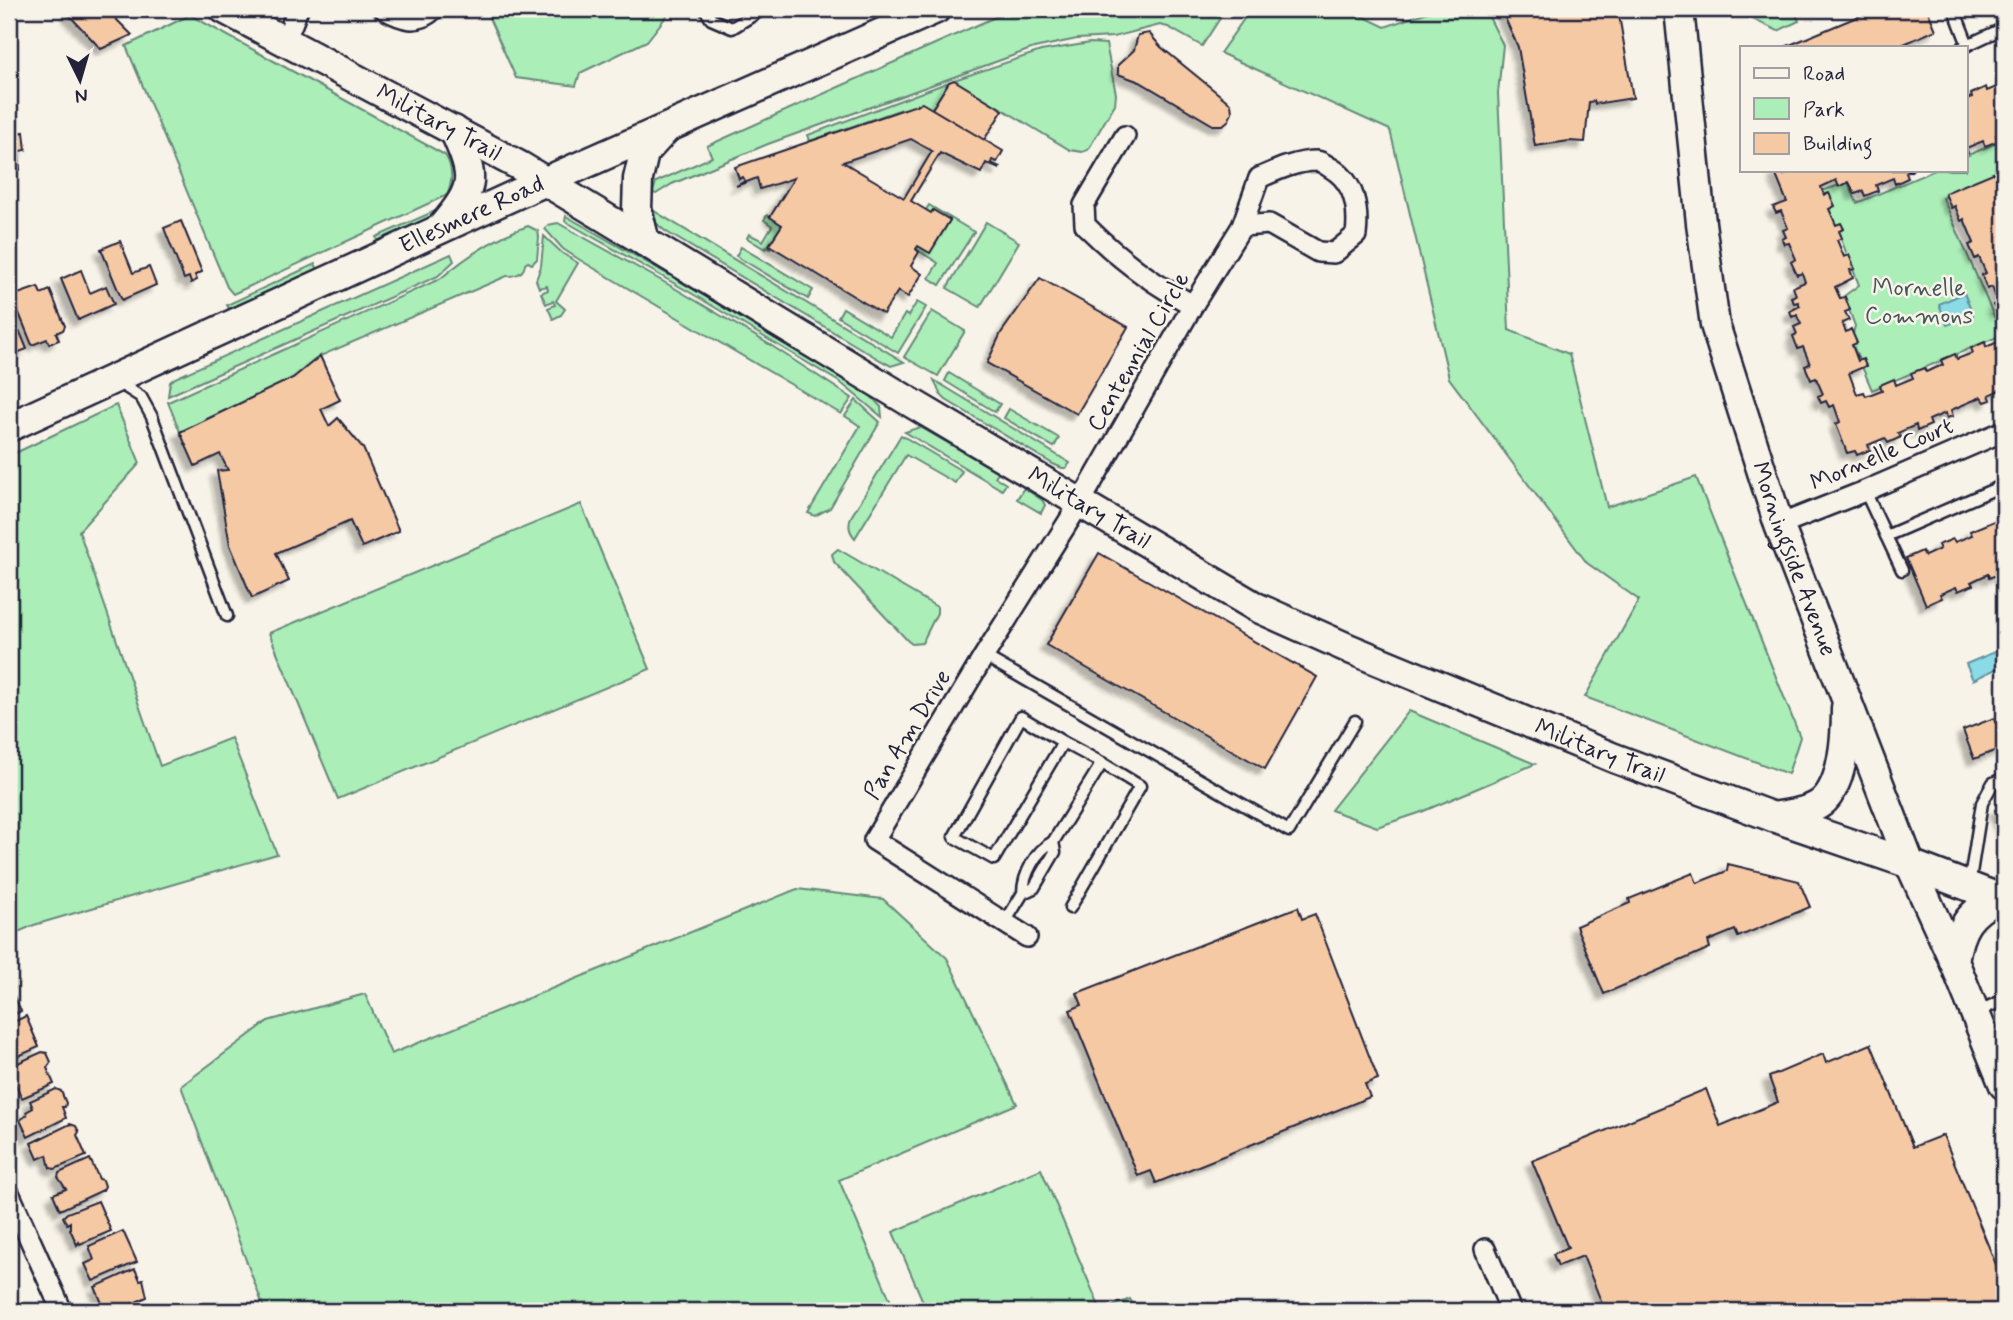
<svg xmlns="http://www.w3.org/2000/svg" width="2013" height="1320" viewBox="0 0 2013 1320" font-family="Mynerve,sans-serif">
	<defs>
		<filter id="shadow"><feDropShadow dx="-6" dy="6" stdDeviation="2" flood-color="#0004"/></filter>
	</defs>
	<rect width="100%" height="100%" fill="#f7f3e8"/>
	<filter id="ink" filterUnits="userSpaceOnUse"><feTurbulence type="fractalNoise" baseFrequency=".0143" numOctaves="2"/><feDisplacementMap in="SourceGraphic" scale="14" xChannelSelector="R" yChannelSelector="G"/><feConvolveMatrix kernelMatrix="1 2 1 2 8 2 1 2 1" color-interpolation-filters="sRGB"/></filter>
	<g filter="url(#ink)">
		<!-- green -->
		<g fill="#abeeb8" stroke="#66887a" stroke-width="2">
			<path d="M485,9H672L647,41L580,73L576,86L516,78Z"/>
			<path d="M1013,9H1226L1202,46L1168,27L1160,25L1113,37L1077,39L1034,48L768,144L672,184L656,194L653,193L656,182L712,157L707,146Z"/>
			<path d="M1251,9H1348L1385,27L1436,9H1485L1503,45L1498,93L1509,330L1569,354L1607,507L1696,477L1800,737L1788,774L1585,697L1639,600L1587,563L1449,378L1390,130L1220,53Z"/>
			<path d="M1744,9H1794L1799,21L1778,31L1750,18Z"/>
			<path d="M190,15L445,155C453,167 453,182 447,195L233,294L227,287L126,46Z"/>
			<path d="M1090,43L1106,44L1116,94L1115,104L1088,150L1082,152L1070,150L954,80L1041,51Z"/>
			<path d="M949,82L932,109H902L810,141L808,135Z"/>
			<path d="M2004,140V165L1999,174L1943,198L2002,335L1872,390L1851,341L1855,326L1844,296L1859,285L1822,191L1848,182L1857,203L1935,170H1966V156Z"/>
			<path d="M929,205L974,232L940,285L929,278L938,263L916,249L918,246L930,253L950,220L933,210L931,213L926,210Z"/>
			<path d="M444,207L446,212L378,242L376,237Z"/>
			<path d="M651,210L654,211L904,362L891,366L880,360L665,231L654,221Z"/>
			<path d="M767,215L782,225L770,245V249L766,247L765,249L747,238L749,234L763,241L772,226L764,220Z"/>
			<path d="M566,216L681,282L870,395L881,407L882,417L841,383L691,293L570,224L565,221Z"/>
			<path d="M986,222L1019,242L980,307L947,288Z"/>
			<path d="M558,223L671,286L772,346L852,398L841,414L580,260L563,249L545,229L548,225Z"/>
			<path d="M528,226L538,231L539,237L537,259L532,264L528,262L525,264C524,274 516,276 507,276L320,356L293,378L180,432L168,402L440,279C467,256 495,237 528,226Z"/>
			<path d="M544,236L562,253L578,263L556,301L565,309L561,315L553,319L548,308L555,305L553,301L546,304L541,293L548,290L547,286L539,288L536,280L541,266Z"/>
			<path d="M741,247L813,290L808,299L736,256Z"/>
			<path d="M451,254L454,261L438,276L168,396L170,382L175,378Z"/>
			<path d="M315,264L318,269L229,309L227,305Z"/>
			<path d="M917,302L926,307L898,353L838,317L843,308L891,337L905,314L908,316Z"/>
			<path d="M932,311L965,331L938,376L904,357Z"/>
			<path d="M949,373L1000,404L995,412L945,381Z"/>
			<path d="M934,380L1070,463L1066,468H1062L1053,464L946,400L940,394Z"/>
			<path d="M856,400L880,422L830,508L815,516L808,513L860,426L845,416Z"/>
			<path d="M116,405L140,463L79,531L160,766L231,738L277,854L34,925L9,936V456Z"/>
			<path d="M1009,409L1059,438L1054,447L1004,418Z"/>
			<path d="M920,427L998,472L995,477L1006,484L1002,490L905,432Z"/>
			<path d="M901,435L962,471L955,483L906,455L855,538C849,531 848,526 851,517Z"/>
			<path d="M1024,488L1042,500L1045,505L1041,513L1017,499Z"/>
			<path d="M581,504L650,669L338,799L269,633Z"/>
			<path d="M838,549L937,607V613L922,643L912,644L908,641L834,562L832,554Z"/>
			<path d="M1409,711L1535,764L1419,813L1377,827L1331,810Z"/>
			<path d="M797,889L883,899L947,958L1017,1104L839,1180L895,1311H265L181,1086L268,1021L365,994L391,1054Z"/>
			<path d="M1041,1169L1101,1311L1130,1299L1136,1311H927L893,1232Z"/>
		</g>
		<!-- water -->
		<g fill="#8bdbe6" stroke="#6191a2" stroke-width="2">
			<path d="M1964,293L1973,315L1947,325L1939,304Z"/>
			<path d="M2004,648V665L1973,680L1966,664Z"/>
		</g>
		<!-- building -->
		<g fill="#f6c9a5" stroke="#22223b" stroke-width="2" fill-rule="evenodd" filter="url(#shadow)">
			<path d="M73,9H106L132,35L101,49L68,14Z"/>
			<path d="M1501,9H1618L1633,98L1595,104L1594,101L1589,102L1585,142L1569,141L1535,146L1518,47Z"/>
			<path d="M1876,9H1927L1936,30L1897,47H1785Z"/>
			<path d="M1149,33L1161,47L1231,104L1232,112L1229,120L1223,125H1213L1140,82L1118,74V65L1134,50L1138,35Z"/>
			<path d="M954,80L1003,110L984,140L932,109L949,82Z"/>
			<path d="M2004,84V132L1996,135L1998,141L1985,146L1983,141L1966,148L1968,153L1966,154V99L1972,97L1971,94L1986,87L1987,91Z"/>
			<path d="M922,103L1003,151L997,162L992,160L991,163L1000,167L999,169L986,163L981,173L940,153L911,201L931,213L933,210L950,220L930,253L918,246L916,249L919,252L911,266L922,274L908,297L898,291L883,314L769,245L782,225L770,217L794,178L760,189L757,178L736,186L745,181L743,177L739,179L735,167ZM911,139L932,151L904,198L843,162Z"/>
			<path d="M24,132L26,150L19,151L20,170L9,171V134Z"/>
			<path d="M1782,170L1784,175L1797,170H1913L1906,173L1908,178L1895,184L1893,178L1876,185L1878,191L1865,196L1863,191L1855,194L1849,182L1839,187L1836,180L1821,187L1824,195L1829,193L1835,206L1829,209L1836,225L1841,223L1844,229L1839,231L1842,238L1837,240L1844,257L1849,255L1855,269L1850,270L1853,278L1835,287L1840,298L1845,297L1850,310L1845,312L1849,320L1842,323L1846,332L1851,329L1857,343L1852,345L1858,361L1863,359L1866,366L1849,373L1857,394L1864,392L1866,396L1882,390L1880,385L1894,379L1896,385L1913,378L1911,373L1924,368L1926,372L1943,365L1941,360L1955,354L1957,359L1973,353L1971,348L1985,342L1986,347L2003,340L2001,335L2004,334V388L1989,395L1991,400L1985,402L1981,397L1951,410L1953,416L1947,418L1945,413L1929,420L1931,425L1917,431L1916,425L1898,433L1901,437L1888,443L1885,438L1868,445L1870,450L1857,455L1855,451L1847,453L1836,424L1840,422L1834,405L1829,407L1826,401L1821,403L1818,396L1823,394L1816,378L1811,380L1805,366L1810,364L1803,347L1798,349L1793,336L1797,334L1794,327L1801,324L1797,315L1792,317L1790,311L1800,306L1798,302L1794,303L1791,297L1796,295L1793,287L1805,282L1802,273L1797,275L1791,262L1796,259L1789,243L1784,244L1782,239L1786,237L1783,230L1788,228L1781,211L1776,213L1773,207L1787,202L1775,173Z"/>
			<path d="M2000,170L2004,182V309L1997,312L1993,305L1998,303L1992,287L1987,289L1982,275L1986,273L1979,257L1975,259L1969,245L1974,243L1964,219L1961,221L1955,206L1951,208L1945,193Z"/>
			<path d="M181,221L202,272L195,275L197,280L191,283L189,277L184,279L164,228Z"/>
			<path d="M120,241L133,273L149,267L156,285L122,300L101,249Z"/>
			<path d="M81,270L90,293L106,286L114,304L78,320L61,279Z"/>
			<path d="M1040,278L1128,327L1077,414L987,363L1001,333Z"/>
			<path d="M38,287L41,294L50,290L65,326L63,330L56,333L59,340L49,344L47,339L32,345L12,296Z"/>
			<path d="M9,327L12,335L20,332L27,349L9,356Z"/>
			<path d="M320,356L340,400L321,409L329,426L338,418L363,448L399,531L362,547L350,521L276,553L289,581L252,598L230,545L217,471L228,470L220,454L195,466L180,432L293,378Z"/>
			<path d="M2001,518L2004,522V572L1989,578L1988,574L1971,582L1973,585L1958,591L1956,587L1940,594L1942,598L1926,605L1906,558L1922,551L1925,556L1940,549L1938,545L1953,539L1955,542L1972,535L1970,531Z"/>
			<path d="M1099,553L1317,677L1265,769L1046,645Z"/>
			<path d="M1994,718L1995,722L2004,718V747L1974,759L1963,730Z"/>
			<path d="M2004,806V832L1995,810Z"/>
			<path d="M1728,864L1799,881L1810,907L1738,937L1735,930L1708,941L1710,948L1604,994L1576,926L1630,903L1629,899L1693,873L1697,883L1727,871Z"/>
			<path d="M1298,907L1302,919L1315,914L1378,1079L1365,1084L1370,1097L1156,1183L1151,1171L1138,1176L1070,1010L1082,1005L1077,993Z"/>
			<path d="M9,981L14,988L12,992L21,1011L9,1017Z"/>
			<path d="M26,1016L39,1047L9,1060V1024Z"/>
			<path d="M1871,1044L1913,1147L1943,1135L2004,1284V1311H1605L1583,1256L1558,1266L1553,1254L1568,1248L1532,1161L1706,1089L1720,1126L1778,1102L1769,1077L1823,1054L1826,1063Z"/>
			<path d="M42,1052L47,1053L51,1062L47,1068L54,1084L22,1098L14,1081L9,1085V1067Z"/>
			<path d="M56,1089L61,1091L66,1103L65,1107H62L66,1118L28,1137L20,1120L27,1115L26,1112L33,1108L30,1101Z"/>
			<path d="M70,1124L76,1126L79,1132L77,1135L86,1156L55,1169L50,1168L47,1155L38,1159L31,1143Z"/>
			<path d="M90,1159L99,1179L103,1180L105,1186L103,1190L60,1210L53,1194L66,1189L58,1177L59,1173Z"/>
			<path d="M98,1201L111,1231L80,1244L79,1242L77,1245L70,1229V1222L67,1224L63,1217L67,1213Z"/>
			<path d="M123,1231L137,1262L93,1281L85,1264L94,1260L89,1246Z"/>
			<path d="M135,1269L140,1280L143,1279L147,1297L116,1311L112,1307L105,1310L95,1287Z"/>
			<path d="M152,1304L157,1306L160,1311H136Z"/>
		</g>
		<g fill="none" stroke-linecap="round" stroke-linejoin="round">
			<!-- lane casing -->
			<g stroke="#22223b" stroke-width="15">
				<g id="lane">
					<path d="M705,9L711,19L732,28L763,9"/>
					<path d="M1954,9L1968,45"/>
					<path d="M1963,47L2004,28"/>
					<path d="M116,381L141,397L152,417L227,616"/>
					<path d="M1865,491L1902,570"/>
					<path d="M1886,536L2004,485"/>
					<path d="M984,656L1289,831L1355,721"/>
					<path d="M1063,742L1021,717L954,837L994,859L1063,742L1102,763"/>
					<path d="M1053,842L1102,763L1140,786L1070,908"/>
					<path d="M1969,886L1982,803L1993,783L2004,778"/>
					<path d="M1004,924L1023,893L1034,888L1055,852L1053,842C1036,850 1023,875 1023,893"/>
					<path d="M1976,1012L2004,1000"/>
				</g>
			</g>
			<!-- street casing -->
			<g stroke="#22223b" stroke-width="24">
				<g id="street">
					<path d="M384,9C402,19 418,25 434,9"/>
					<path d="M285,42L298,9"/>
					<path d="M1125,136L1084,205L1085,225C1116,256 1154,285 1193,305"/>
					<path d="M1779,525L1865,491L2004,431"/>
					<path d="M1027,937L874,840L984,656L1080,503L1193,305L1242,226L1259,178C1277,170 1296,161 1317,161C1323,162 1326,165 1331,168C1355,182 1359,210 1356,235L1334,253L1318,252L1269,224L1242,226"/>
					<path d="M9,1193L62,1311"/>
					<path d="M1485,1249L1511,1311"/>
				</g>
			</g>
			<!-- secondary casing -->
			<g stroke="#22223b" stroke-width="33">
				<g id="secondary">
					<path id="s1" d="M224,9L520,166L905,399L1256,607L1350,649L1614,758L1773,817L1910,864L2004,900"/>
					<path id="s2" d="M1679,9L1701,223L1715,325L1779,525L1910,864L1954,961L2004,1085"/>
					<path d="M442,227C477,186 475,178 454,130"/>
					<path d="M645,242L637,209L638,179L644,153L664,131"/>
					<path id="s3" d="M9,427L519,193L936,9"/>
					<path d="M1773,817C1788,814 1808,813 1821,803C1844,785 1846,734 1846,708"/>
					<path d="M1954,961C1959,929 1968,912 1999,898"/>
				</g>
			</g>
			<!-- lane -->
			<use href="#lane" stroke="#f7f3e8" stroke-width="10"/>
			<!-- street -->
			<use href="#street" stroke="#f7f3e8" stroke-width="19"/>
			<!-- secondary -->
			<use href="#secondary" stroke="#f7f3e8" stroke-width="28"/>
		</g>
	</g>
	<g text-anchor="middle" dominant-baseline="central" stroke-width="5" stroke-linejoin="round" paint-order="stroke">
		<!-- street labels -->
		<g font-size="24" fill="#22223b" stroke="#f7f3e8">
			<text stroke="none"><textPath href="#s1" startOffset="243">Military Trail</textPath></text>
			<text stroke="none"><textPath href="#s3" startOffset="509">Ellesmere Road</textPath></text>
			<text transform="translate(1139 352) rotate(-60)">Centennial Circle</text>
			<text transform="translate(1882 455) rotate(-23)">Mornelle Court</text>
			<text stroke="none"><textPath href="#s1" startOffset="999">Military Trail</textPath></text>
			<text stroke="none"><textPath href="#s2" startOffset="565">Morningside Avenue</textPath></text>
			<text transform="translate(908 735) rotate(-59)">Pan Am Drive</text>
			<text stroke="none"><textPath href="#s1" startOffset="1566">Military Trail</textPath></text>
		</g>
		<!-- park labels -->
		<g font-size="24" fill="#44555a" stroke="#f7f3e8">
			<text x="1919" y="288">Mornelle<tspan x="1919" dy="28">Commons</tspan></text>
		</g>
	</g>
	<!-- margin -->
	<rect width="2013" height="1320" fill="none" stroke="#f7f3e8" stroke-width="35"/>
	<rect x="18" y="18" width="1978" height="1285" fill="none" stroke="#22223b" stroke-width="2.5" filter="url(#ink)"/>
	<!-- legend -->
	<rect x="1740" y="46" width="228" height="126" fill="#f7f3e8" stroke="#a29fa3" stroke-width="2"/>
	<rect x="1754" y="68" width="35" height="10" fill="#f7f3e8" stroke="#a29fa3" stroke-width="2"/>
	<text x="1803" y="80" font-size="21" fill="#22223b">Road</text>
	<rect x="1754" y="98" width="35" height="21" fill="#abeeb8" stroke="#a29fa3" stroke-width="2"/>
	<text x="1803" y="116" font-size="21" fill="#22223b">Park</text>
	<rect x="1754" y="133" width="35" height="21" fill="#f6c9a5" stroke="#a29fa3" stroke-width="2"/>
	<text x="1803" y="150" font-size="21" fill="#22223b">Building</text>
	<!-- north arrow -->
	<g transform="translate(80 80) rotate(175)" stroke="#f7f3e8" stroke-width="5" paint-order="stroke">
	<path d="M0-5L12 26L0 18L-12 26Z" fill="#22223b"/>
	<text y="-10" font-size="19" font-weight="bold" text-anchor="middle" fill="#22223b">N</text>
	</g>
</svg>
